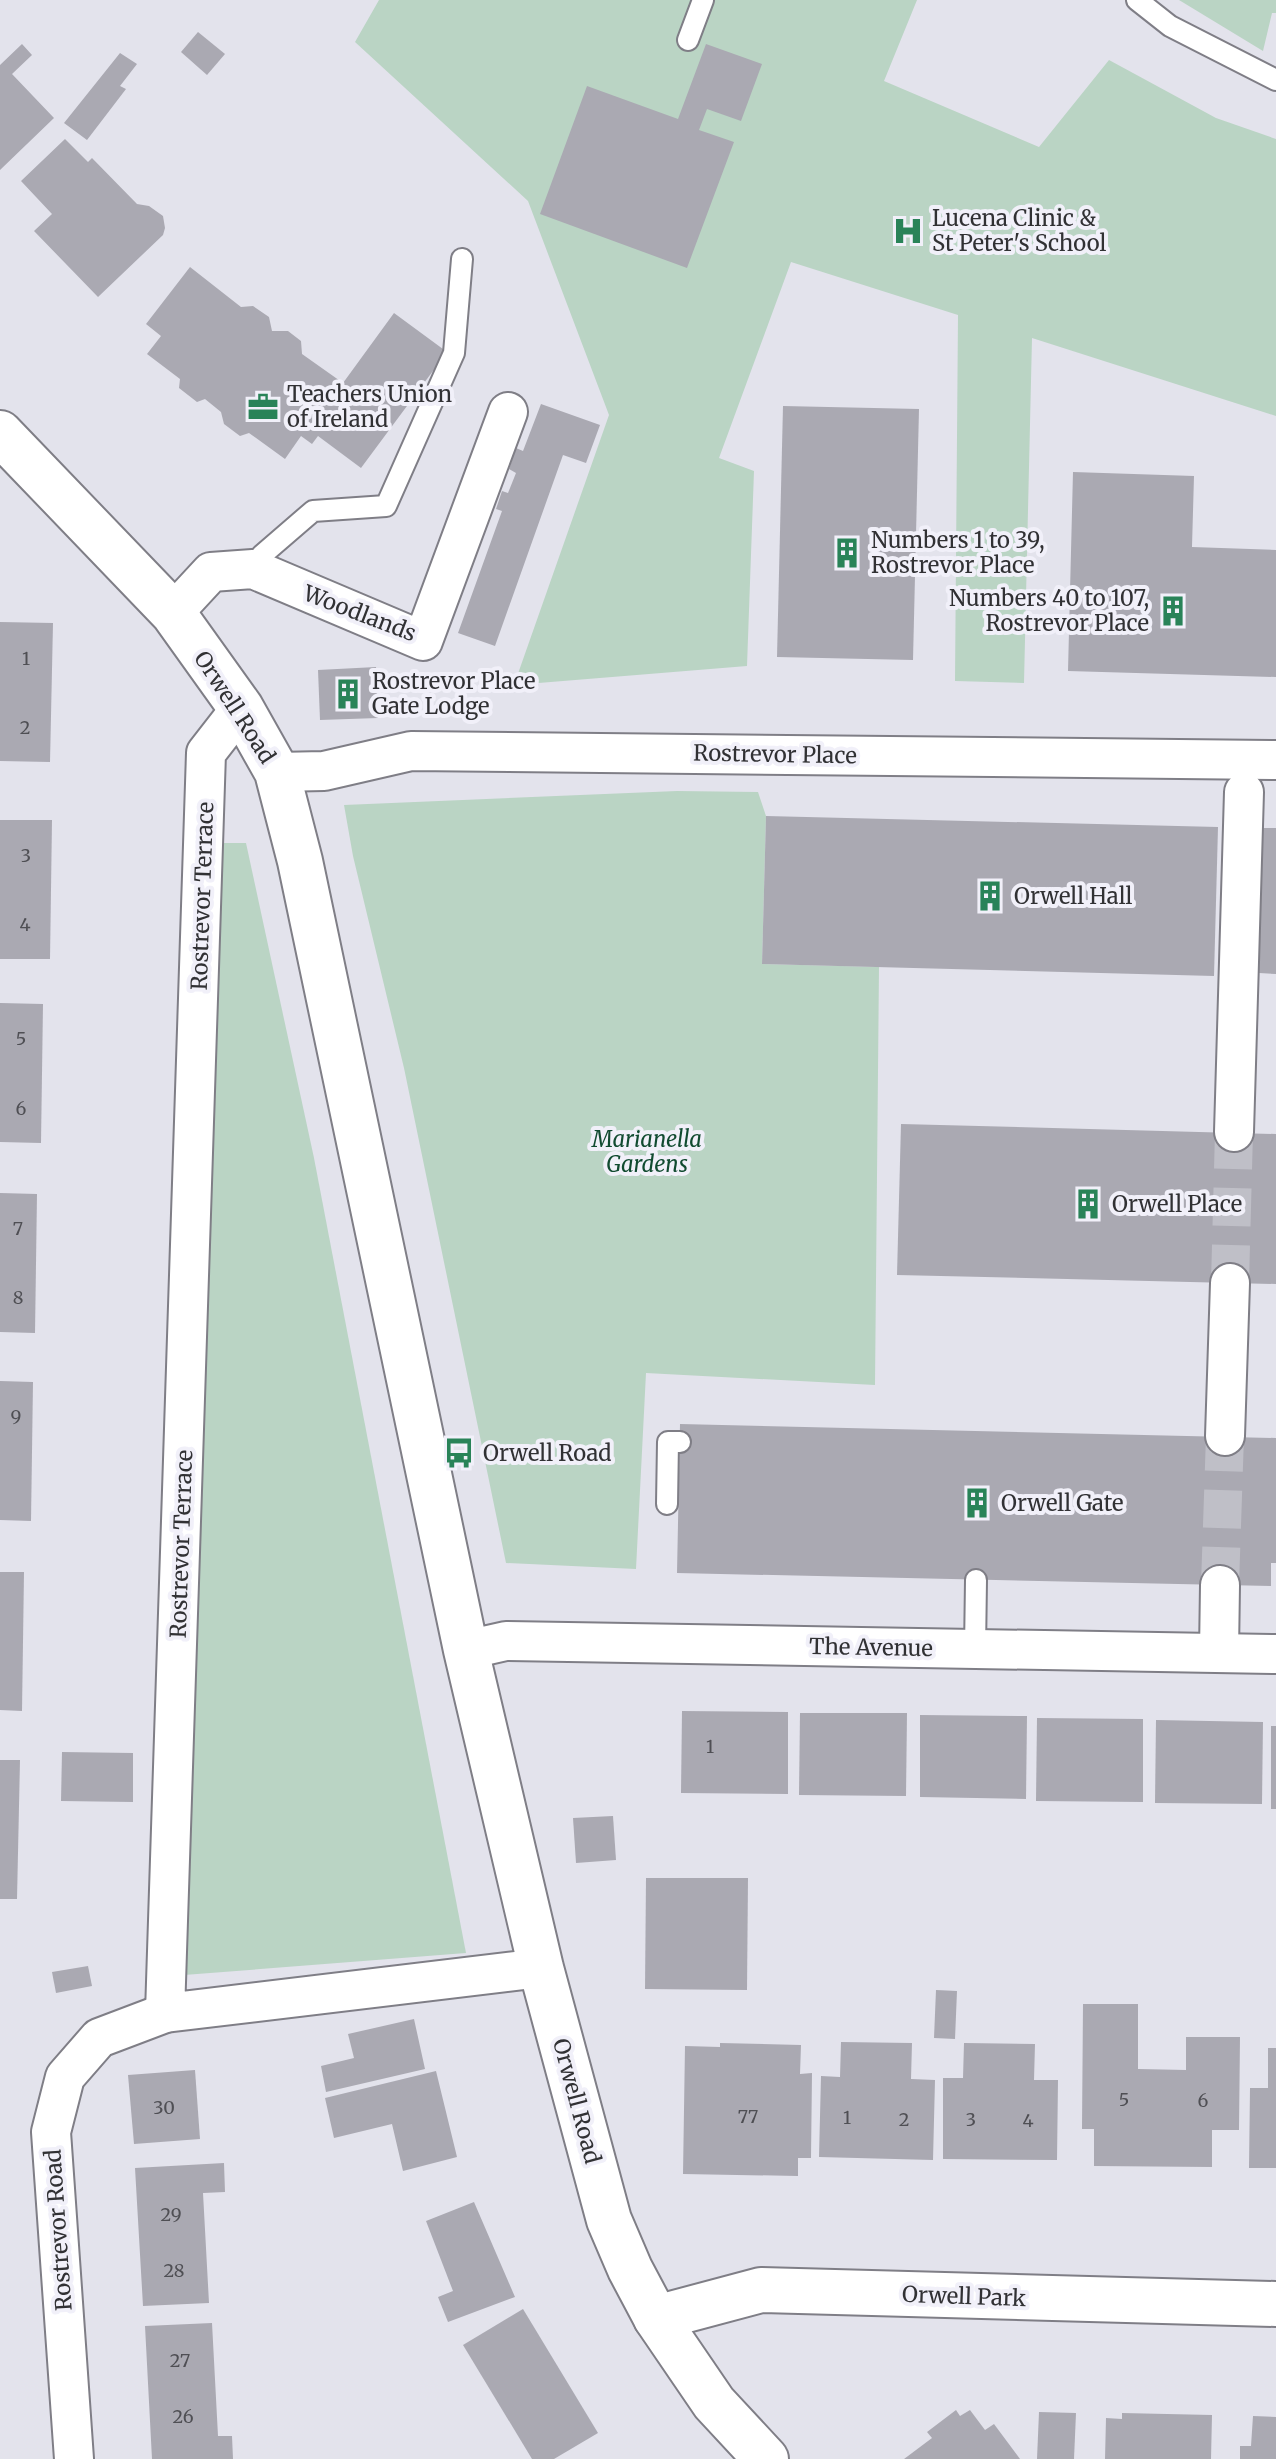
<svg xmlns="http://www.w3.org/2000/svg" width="1276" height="2459" viewBox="0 0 1276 2459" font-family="Merriweather,serif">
	<rect width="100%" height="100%" fill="#e3e3ec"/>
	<!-- green -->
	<g fill="#bad4c4">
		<path d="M379,0H917L884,81L1039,147L1109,60L1216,118L1276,139V416L1032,338L1024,683L955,681L958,315L791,262L719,458L754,471L747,666L514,685L609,415L528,201L355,42Z"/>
		<path d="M1179,0H1276V13H1272L1263,51Z"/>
		<path d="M677,791L758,792L766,816L762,964L879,967L875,1385L646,1373L636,1569L506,1563L404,1068L353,856L344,805Z"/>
		<path d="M217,843H246L314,1158L466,1953L184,1975Z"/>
	</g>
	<!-- building -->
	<g fill="#aaa9b2">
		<path d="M198,32L225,54L207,75L181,52Z"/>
		<path d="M22,44L32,55L12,74L54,118L0,170V65Z"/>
		<path d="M706,44L762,64L741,121L707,109L699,130L734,142L687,268L540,214L587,86L678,119Z"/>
		<path d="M120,53L137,64L120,86L126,89L87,140L64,123Z"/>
		<path d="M65,139L88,162L92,158L137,204L149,206L163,216L165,228L163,235L98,297L34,231L52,214L21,181Z"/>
		<path d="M190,267L241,307L253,306L269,317L272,331H288L301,341L302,354L343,383L394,313L447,352L361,468L318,436L312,444L301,436L285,459L249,433L240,436L224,424L221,412L205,399L197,402L179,388L180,379L147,354L161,336L146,324Z"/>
		<path d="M541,404L600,425L586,463L563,455L495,646L458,633L502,511L496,509L502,491L508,493L516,473L509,469L516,448L523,451Z"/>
		<path d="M783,406L919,409L913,660L777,657Z"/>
		<path d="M1073,472L1194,476L1192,547L1276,550V677L1068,671Z"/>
		<path d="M0,622L53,623L50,762L0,761Z"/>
		<path d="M376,667L378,718L320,720L318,670Z"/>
		<path d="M766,816L1218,827L1214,976L762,964Z"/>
		<path d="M0,820H52L50,959H0Z"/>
		<path d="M1263,828H1276V974L1259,973Z"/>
		<path d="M0,1003L43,1004L41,1143L0,1142Z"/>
		<path d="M901,1124L1276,1134V1284L897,1275Z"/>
		<path d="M0,1193L37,1194L35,1333L0,1332Z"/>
		<path d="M0,1381L33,1382L31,1521L0,1520Z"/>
		<path d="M680,1424L1276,1438V1563H1271V1586L677,1573Z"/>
		<path d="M0,1572H24L22,1711L0,1710Z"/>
		<path d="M682,1711L788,1712V1794L681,1793Z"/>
		<path d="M800,1713H907L906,1796L799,1795Z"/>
		<path d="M920,1715L1027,1716L1026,1799L920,1797Z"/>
		<path d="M1037,1718L1143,1719V1802L1036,1801Z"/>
		<path d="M1156,1720L1263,1722L1262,1804L1155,1803Z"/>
		<rect x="1271" y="1726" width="5" height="83"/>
		<path d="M62,1752L133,1753V1802L61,1801Z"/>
		<path d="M0,1760H20L17,1899H0Z"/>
		<path d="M613,1816L616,1860L576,1863L573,1818Z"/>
		<path d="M646,1878H748L747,1990L645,1989Z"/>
		<path d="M88,1966L92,1986L56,1993L52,1972Z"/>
		<path d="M936,1990L957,1991L955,2039L934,2038Z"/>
		<path d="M1083,2004H1138V2069L1186,2070V2037H1240L1239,2130H1212V2167L1094,2166V2129H1082Z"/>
		<path d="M414,2019L425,2069L326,2092L321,2066L354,2058L348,2034Z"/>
		<path d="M841,2042L912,2043L911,2079L935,2080L933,2160L819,2157L821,2076L840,2077Z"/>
		<path d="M720,2043L801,2045L800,2074L812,2073L811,2158H798V2176L683,2174L685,2046L720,2047Z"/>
		<path d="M964,2043L1035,2044L1034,2080H1058L1057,2160L943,2159V2078H963Z"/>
		<path d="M1268,2048H1276V2168H1249L1250,2088H1268Z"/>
		<path d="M195,2070L200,2139L134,2144L128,2075Z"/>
		<path d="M436,2071L457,2157L403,2171L392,2124L334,2138L325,2098Z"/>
		<path d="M224,2163L225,2192L203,2193L209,2303L143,2306L135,2168Z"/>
		<path d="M474,2202L515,2297L448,2322L438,2297L453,2291L426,2221Z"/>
		<path d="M523,2309L598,2433L554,2459H532L463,2345Z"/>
		<path d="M212,2323L218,2436H232L233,2459H152L145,2326Z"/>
		<path d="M956,2410L960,2416L970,2410L985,2430L994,2424L1020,2459H904L932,2438L927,2432Z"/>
		<path d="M1039,2412L1076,2413L1074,2459H1037Z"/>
		<path d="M1122,2413L1212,2415L1211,2459H1105L1106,2418L1122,2419Z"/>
		<path d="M1253,2416L1276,2417V2459H1240V2446H1251Z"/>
	</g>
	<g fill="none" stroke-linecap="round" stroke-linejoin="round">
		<!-- street-tunnel -->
		<g stroke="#bfbfc7" stroke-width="38" stroke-dasharray="38 19" stroke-linecap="butt">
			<path d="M1230,1283L1234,1132"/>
			<path d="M1220,1585L1225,1436"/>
		</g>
		<!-- lane casing -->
		<g stroke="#7f7e86" stroke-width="24">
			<g id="lane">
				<path d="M1137,0L1170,26L1276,80"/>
				<path d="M688,40L703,0"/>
				<path d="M253,569L262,555L313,511L386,506L454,353L462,259"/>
				<path d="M667,1504L668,1442H680"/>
				<path d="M975,1650L976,1580"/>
			</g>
		</g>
		<!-- street casing -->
		<g stroke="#7f7e86" stroke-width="42">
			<g id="street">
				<path d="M173,613L211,572L253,569L423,641L508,412"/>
				<path d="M241,708L206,753L165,2013L541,1968"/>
				<path d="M277,772L324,771L411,751L1276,760"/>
				<path d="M1234,1132L1244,792"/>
				<path d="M1225,1436L1230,1283"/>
				<path d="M466,1650L506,1641L1276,1654"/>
				<path d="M1219,1652L1220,1585"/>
				<path d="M74,2459L51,2132L65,2077L99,2038L165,2013"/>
			</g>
		</g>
		<!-- secondary casing -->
		<g stroke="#7f7e86" stroke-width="48">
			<g id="secondary">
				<path d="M0,433L173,613L241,708L277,772L300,861L466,1650L541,1968L609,2220L630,2269L656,2318L714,2403L766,2459"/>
				<path d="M656,2318L761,2290L1276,2304"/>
			</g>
		</g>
		<!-- lane -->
		<use href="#lane" stroke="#fff" stroke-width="20"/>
		<!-- street -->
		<use href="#street" stroke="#fff" stroke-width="38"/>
		<!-- secondary -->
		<use href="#secondary" stroke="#fff" stroke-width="44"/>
	</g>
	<!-- icons -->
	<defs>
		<g id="hospital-bare" transform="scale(2.4)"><path d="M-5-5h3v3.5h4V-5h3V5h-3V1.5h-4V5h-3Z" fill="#298358" stroke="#f1f0f9" stroke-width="2.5" paint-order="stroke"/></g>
		<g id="office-bare" transform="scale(2.4)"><path d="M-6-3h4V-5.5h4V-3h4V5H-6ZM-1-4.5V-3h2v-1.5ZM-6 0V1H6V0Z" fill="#298358" stroke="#f1f0f9" stroke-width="2.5" paint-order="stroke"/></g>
		<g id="building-bare" transform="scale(2.4)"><path d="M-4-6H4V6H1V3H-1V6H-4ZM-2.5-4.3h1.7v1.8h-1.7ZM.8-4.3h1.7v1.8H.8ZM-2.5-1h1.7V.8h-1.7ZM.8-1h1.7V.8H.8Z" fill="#298358" stroke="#f1f0f9" stroke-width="2.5" paint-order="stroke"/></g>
		<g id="bus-bare" transform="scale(2.4)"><path d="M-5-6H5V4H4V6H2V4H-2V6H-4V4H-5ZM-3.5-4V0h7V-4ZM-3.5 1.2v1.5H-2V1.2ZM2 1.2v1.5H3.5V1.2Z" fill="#298358" stroke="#f1f0f9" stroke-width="2.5" paint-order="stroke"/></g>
	</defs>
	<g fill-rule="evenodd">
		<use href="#hospital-bare" x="908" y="231"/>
		<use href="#office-bare" x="263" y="407"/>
		<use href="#building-bare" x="847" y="553"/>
		<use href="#building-bare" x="1173" y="611"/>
		<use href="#building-bare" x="348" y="694"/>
		<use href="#building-bare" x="990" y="896"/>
		<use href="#building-bare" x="1088" y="1204"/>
		<use href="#bus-bare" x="459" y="1453"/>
		<use href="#building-bare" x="977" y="1503"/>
	</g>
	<g text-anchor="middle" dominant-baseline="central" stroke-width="8" stroke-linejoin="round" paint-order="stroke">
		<!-- number labels -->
		<g font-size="18" fill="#4f4f54">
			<text x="26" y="658">1</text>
			<text x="25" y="727">2</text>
			<text x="26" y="855">3</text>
			<text x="25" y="924">4</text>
			<text x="21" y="1038">5</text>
			<text x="21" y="1108">6</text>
			<text x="18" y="1228">7</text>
			<text x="18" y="1297">8</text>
			<text x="16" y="1416">9</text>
			<text x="710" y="1746">1</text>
			<text x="1124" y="2099">5</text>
			<text x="1203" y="2100">6</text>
			<text x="164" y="2107">30</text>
			<text x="748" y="2116">77</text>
			<text x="847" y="2117">1</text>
			<text x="904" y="2119">2</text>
			<text x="971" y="2119">3</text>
			<text x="1028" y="2120">4</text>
			<text x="171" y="2214">29</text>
			<text x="174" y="2270">28</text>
			<text x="180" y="2360">27</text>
			<text x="183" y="2416">26</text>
		</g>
		<!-- poi labels -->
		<g font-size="22" fill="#313134" stroke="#f1f0f9" text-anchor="start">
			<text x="932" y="218">Lucena Clinic &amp;<tspan x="932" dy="25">St Peter's School</tspan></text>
			<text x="287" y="394">Teachers Union<tspan x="287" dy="25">of Ireland</tspan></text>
			<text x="871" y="540">Numbers 1 to 39,<tspan x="871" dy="25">Rostrevor Place</tspan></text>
			<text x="1149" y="598" text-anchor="end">Numbers 40 to 107,<tspan x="1149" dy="25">Rostrevor Place</tspan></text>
			<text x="372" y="681">Rostrevor Place<tspan x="372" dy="25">Gate Lodge</tspan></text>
			<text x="1014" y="896">Orwell Hall</text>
			<text x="1112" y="1204">Orwell Place</text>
			<text x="483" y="1453">Orwell Road</text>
			<text x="1001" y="1503">Orwell Gate</text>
		</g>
		<!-- street labels -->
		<g font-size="22" fill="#313134" stroke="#f1f0f9">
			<text transform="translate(360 613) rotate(21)">Woodlands</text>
			<text transform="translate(235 707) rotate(57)">Orwell Road</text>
			<text transform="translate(775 754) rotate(1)">Rostrevor Place</text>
			<text transform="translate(202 896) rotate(-88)">Rostrevor Terrace</text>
			<text transform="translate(181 1544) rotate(-88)">Rostrevor Terrace</text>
			<text transform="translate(871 1647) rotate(1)">The Avenue</text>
			<text transform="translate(577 2101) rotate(75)">Orwell Road</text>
			<text transform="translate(58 2230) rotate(-94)">Rostrevor Road</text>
			<text transform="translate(964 2296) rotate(2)">Orwell Park</text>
		</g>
		<!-- park labels -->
		<g font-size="22" font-style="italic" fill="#114b30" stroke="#f1f0f9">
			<text x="647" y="1139">Marianella<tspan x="647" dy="25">Gardens</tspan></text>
		</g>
	</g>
</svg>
